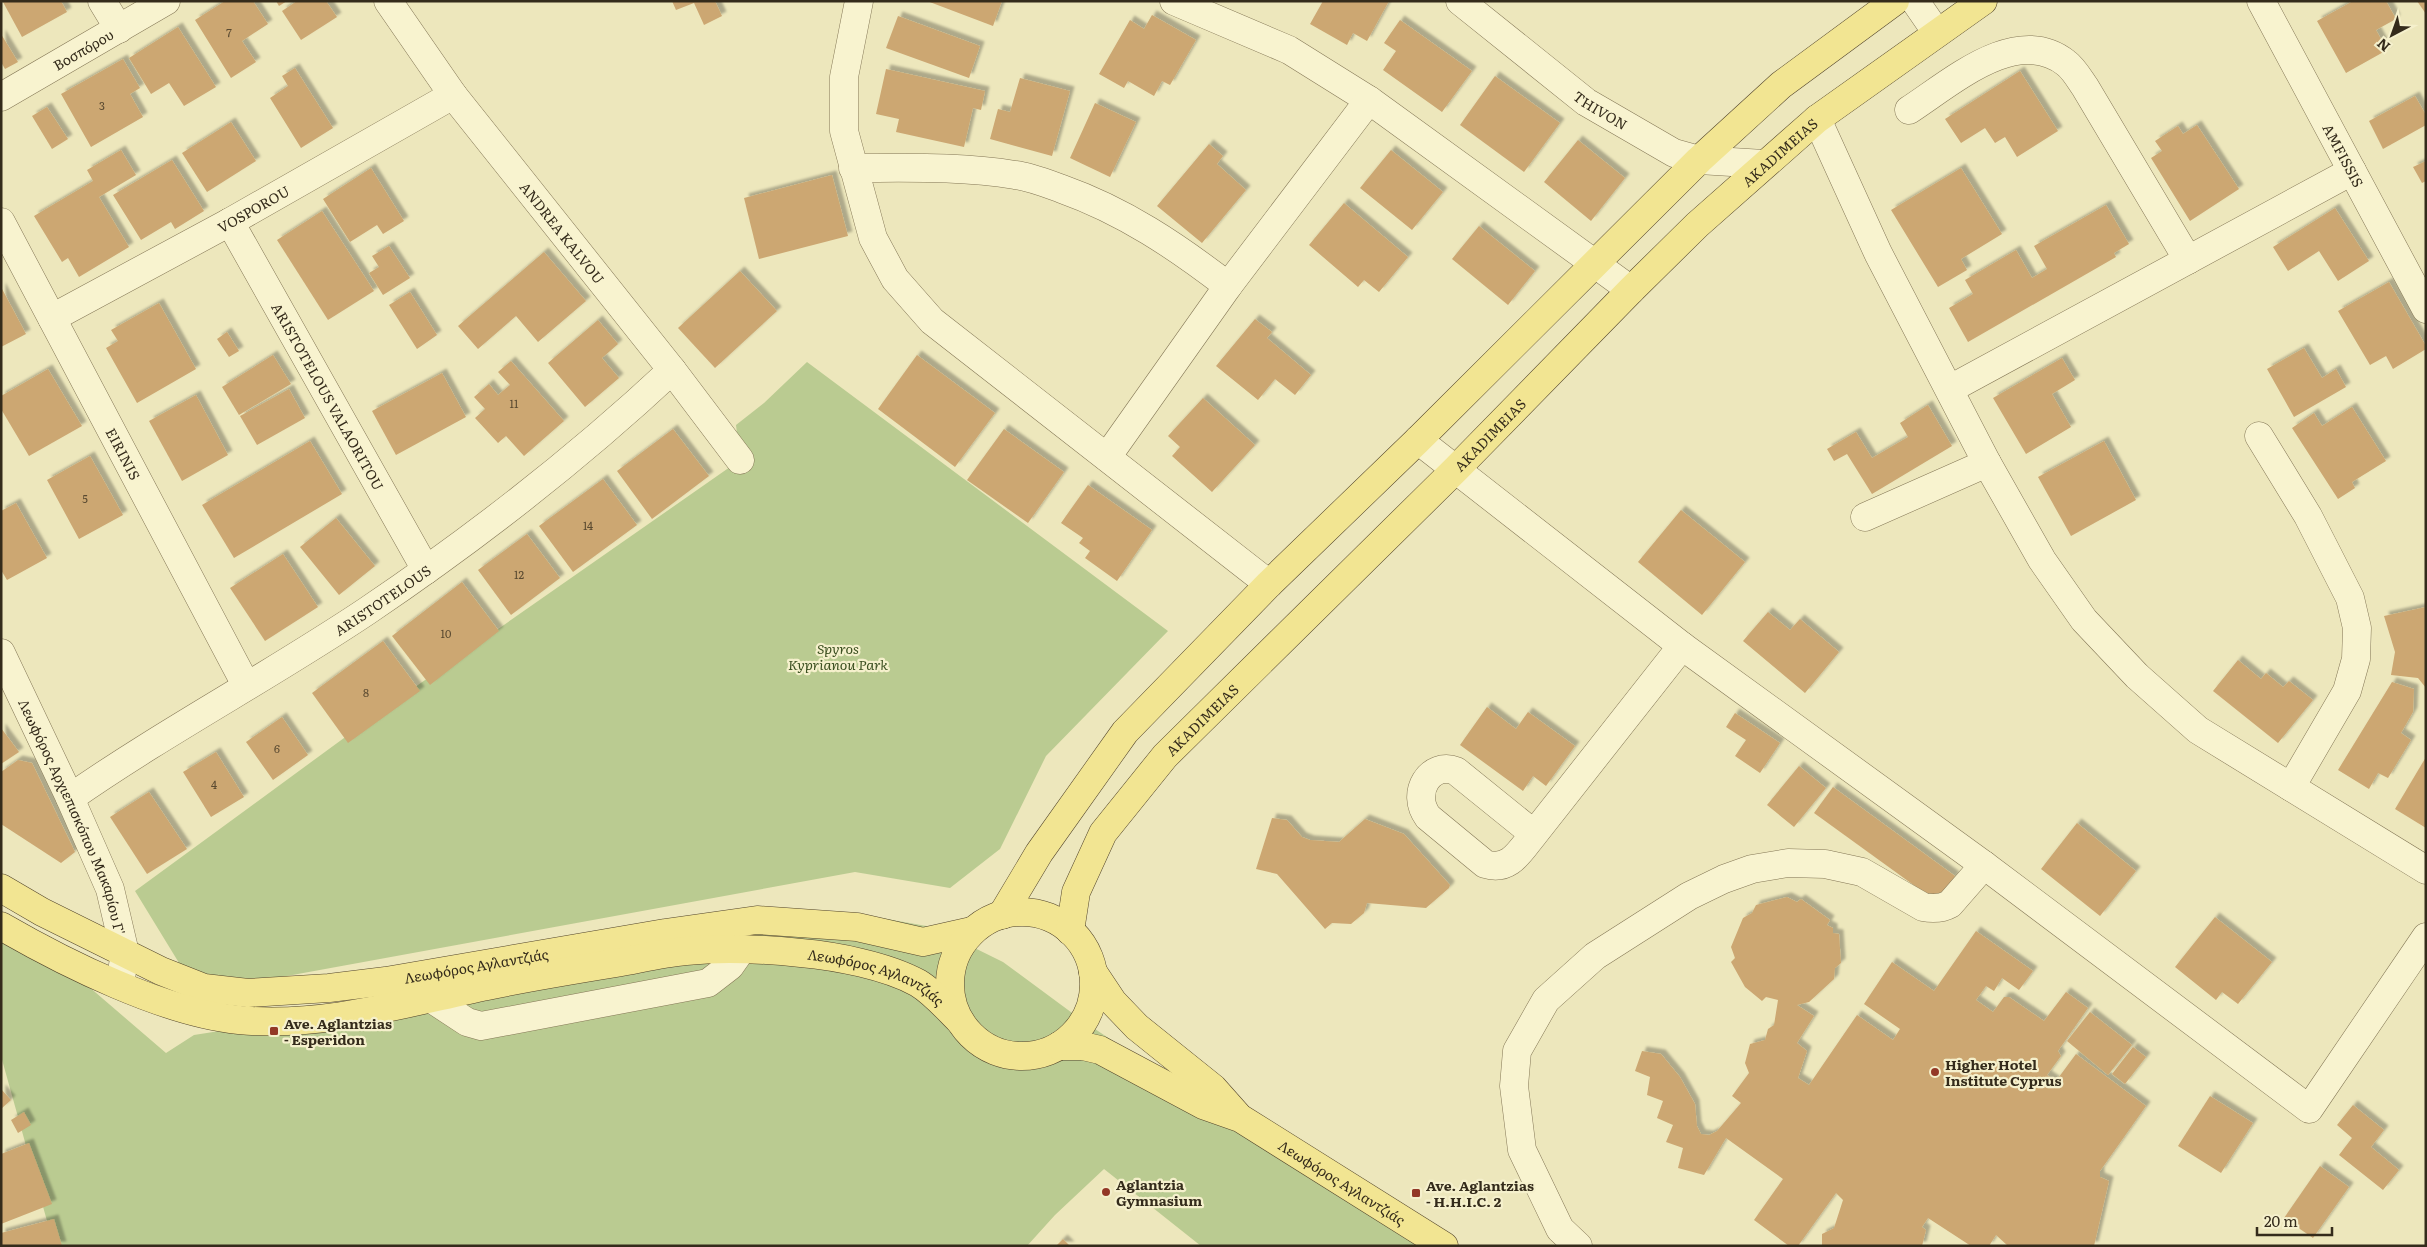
<svg xmlns="http://www.w3.org/2000/svg" width="2427" height="1247" viewBox="0 0 2427 1247" font-family="Literata,serif">
	<defs>
		<filter id="shadow"><feDropShadow dx="4.5" dy="-4.5" stdDeviation="1" flood-color="#0004"/></filter>
	</defs>
	<rect width="100%" height="100%" fill="#ede7bc"/>
	<!-- green -->
	<g fill="#bacb91">
		<path d="M807,362L1168,631L1046,756L1000,849L950,888L855,872L254,982L187,976L135,891L385,708L740,460L736,425L764,403Z"/>
		<path d="M870,916L932,927L1003,962L1083,1021L1420,1246H1201L1104,1169L1055,1215L1027,1246H54L1,1056V939L17,925L166,1053L194,1035L276,1022L789,925Z"/>
	</g>
	<!-- building -->
	<g fill="#cca772" filter="url(#shadow)">
		<path d="M5,1H61L67,12L22,37L3,2Z"/>
		<path d="M225,1H253L268,24L242,41L256,62L231,78L195,20Z"/>
		<path d="M276,1H287L279,6Z"/>
		<path d="M297,1H326L337,17L301,40L282,11Z"/>
		<path d="M672,1H715L722,16L704,25L694,3L676,10Z"/>
		<path d="M927,1H1002L993,26Z"/>
		<path d="M1323,1H1389L1367,41L1353,33L1347,45L1310,24Z"/>
		<path d="M2353,1H2386L2396,19L2376,30L2387,50L2346,73L2317,21Z"/>
		<path d="M2417,1H2426V14Z"/>
		<path d="M1152,15L1196,40L1170,85L1162,81L1154,96L1128,81L1124,88L1099,74L1130,20L1144,29Z"/>
		<path d="M898,16L980,46L969,78L886,48Z"/>
		<path d="M1400,20L1472,71L1442,112L1383,70L1396,51L1384,43Z"/>
		<path d="M178,27L216,87L184,106L169,83L151,94L129,58Z"/>
		<path d="M1,34L18,62L5,69L1,62Z"/>
		<path d="M123,59L140,88L130,94L143,117L91,147L61,94Z"/>
		<path d="M295,68L333,128L301,148L270,98L288,86L282,76Z"/>
		<path d="M886,69L985,91L981,110L973,108L964,147L896,132L899,119L876,114Z"/>
		<path d="M2020,71L2058,131L2017,157L2005,137L1995,143L1985,128L1961,143L1945,119Z"/>
		<path d="M1495,76L1560,123L1524,172L1460,125Z"/>
		<path d="M1020,78L1070,91L1052,156L990,139L998,109L1010,112Z"/>
		<path d="M2415,96L2426,115V125L2383,149L2369,121Z"/>
		<path d="M1095,103L1136,122L1110,177L1070,158Z"/>
		<path d="M47,107L68,139L52,149L32,116Z"/>
		<path d="M231,122L256,161L207,192L182,153Z"/>
		<path d="M2197,125L2239,189L2190,221L2151,158L2162,151L2155,141L2178,126L2183,134Z"/>
		<path d="M1578,140L1625,178L1591,221L1544,182Z"/>
		<path d="M1209,144L1223,156L1217,164L1246,190L1202,243L1157,206Z"/>
		<path d="M121,150L136,175L99,197L129,247L79,277L68,258L62,262L34,216L93,181L87,170Z"/>
		<path d="M1391,150L1443,192L1412,230L1360,188Z"/>
		<path d="M172,160L204,211L175,229L171,222L141,240L113,195Z"/>
		<path d="M2426,161V181L2422,183L2413,167Z"/>
		<path d="M371,168L404,221L383,234L377,225L350,242L323,199Z"/>
		<path d="M1961,168L2002,234L1961,259L1967,270L1938,287L1891,210Z"/>
		<path d="M832,175L848,236L759,259L744,198Z"/>
		<path d="M1344,203L1408,257L1379,292L1364,280L1358,287L1309,245Z"/>
		<path d="M2106,205L2129,244L2114,253L2116,257L1968,342L1949,308L1973,294L1965,280L2016,250L2032,278L2047,269L2034,246Z"/>
		<path d="M2335,208L2369,261L2338,281L2319,251L2288,271L2273,247Z"/>
		<path d="M322,211L374,291L328,320L277,240Z"/>
		<path d="M1479,226L1535,271L1508,305L1452,259Z"/>
		<path d="M389,246L410,278L383,295L369,273L379,267L372,256Z"/>
		<path d="M544,252L586,301L538,342L516,316L478,349L458,326Z"/>
		<path d="M740,271L777,311L715,368L678,328Z"/>
		<path d="M2389,282L2426,346V349L2393,369L2386,356L2370,365L2338,311Z"/>
		<path d="M1,287L26,334L1,347Z"/>
		<path d="M410,292L437,335L417,349L389,305Z"/>
		<path d="M159,303L196,369L137,403L106,348L118,341L111,330Z"/>
		<path d="M1255,319L1272,332L1267,338L1311,375L1295,395L1275,379L1258,400L1216,366Z"/>
		<path d="M598,320L618,344L602,358L619,378L585,407L548,363Z"/>
		<path d="M227,332L239,351L229,357L217,339Z"/>
		<path d="M2304,348L2322,378L2336,369L2346,387L2294,417L2267,369Z"/>
		<path d="M273,355L291,384L239,415L222,387Z"/>
		<path d="M917,355L995,413L955,467L878,409Z"/>
		<path d="M2062,358L2075,380L2052,394L2071,427L2026,454L1993,398Z"/>
		<path d="M511,361L564,421L524,456L506,436L498,443L475,418L485,409L474,397L489,384L498,395L510,385L498,372Z"/>
		<path d="M48,369L82,426L29,456L1,409V396Z"/>
		<path d="M442,373L466,417L396,455L372,411Z"/>
		<path d="M289,389L305,418L257,445L240,416Z"/>
		<path d="M196,395L228,455L182,481L149,421Z"/>
		<path d="M1203,398L1255,445L1212,492L1172,456L1180,447L1168,436Z"/>
		<path d="M1928,405L1952,446L1872,494L1847,454L1834,461L1827,449L1856,432L1872,458L1908,437L1900,423Z"/>
		<path d="M2352,407L2386,461L2352,482L2355,488L2338,499L2292,428L2314,413L2322,426Z"/>
		<path d="M673,429L709,476L652,519L617,471Z"/>
		<path d="M1004,429L1064,472L1028,523L967,480Z"/>
		<path d="M310,441L342,494L234,558L202,505Z"/>
		<path d="M2104,441L2136,500L2071,536L2038,477Z"/>
		<path d="M90,456L123,515L79,539L47,480Z"/>
		<path d="M603,479L637,525L573,572L539,526Z"/>
		<path d="M1088,485L1152,530L1117,581L1085,558L1090,551L1079,543L1083,538L1061,523Z"/>
		<path d="M16,503L47,558L7,580L1,570V511Z"/>
		<path d="M1681,510L1745,562L1702,615L1638,562Z"/>
		<path d="M336,518L375,566L339,595L300,547Z"/>
		<path d="M527,534L560,578L511,615L478,570Z"/>
		<path d="M283,554L318,607L265,641L230,588Z"/>
		<path d="M462,582L499,631L430,685L392,636Z"/>
		<path d="M2426,607V688L2418,678L2391,675L2395,652L2384,616Z"/>
		<path d="M1768,612L1790,630L1800,619L1839,652L1805,693L1743,641Z"/>
		<path d="M383,641L420,691L348,743L312,693Z"/>
		<path d="M2238,660L2261,679L2266,673L2283,687L2289,681L2313,700L2278,743L2213,691Z"/>
		<path d="M2392,682L2414,689L2413,712L2401,733L2411,740L2388,778L2378,773L2369,789L2338,770Z"/>
		<path d="M1487,707L1516,729L1528,712L1575,746L1546,786L1533,776L1523,791L1460,745Z"/>
		<path d="M1735,713L1780,743L1760,773L1735,756L1746,740L1726,727Z"/>
		<path d="M282,717L308,755L273,780L246,742Z"/>
		<path d="M1,728L19,752L1,764Z"/>
		<path d="M216,752L244,797L211,817L183,772Z"/>
		<path d="M2426,757V828L2395,809Z"/>
		<path d="M18,760L32,763L75,852L61,863L1,824V772Z"/>
		<path d="M1799,766L1826,788L1794,827L1767,805Z"/>
		<path d="M1833,787L1955,876L1937,902L1814,813Z"/>
		<path d="M149,792L187,849L147,874L110,817Z"/>
		<path d="M1272,818L1287,820L1302,837L1310,840L1339,842L1365,819L1404,834L1450,885L1449,888L1426,908L1367,903L1364,913L1351,924L1332,923L1325,929L1277,874L1256,869Z"/>
		<path d="M2077,823L2136,871L2100,916L2041,869Z"/>
		<path d="M1787,897L1797,902L1801,899L1830,920L1827,925L1833,928V933L1839,934L1841,963L1835,968L1834,979L1809,1002L1797,1005L1814,1016L1797,1043L1807,1051L1798,1078L1809,1085L1857,1015L1893,1040L1900,1029L1864,1004L1892,962L1934,991L1976,931L2033,971L2019,990L2002,978L1994,991L1986,986L1976,1000L1993,1012L2004,997H2009L2044,1021L2066,992L2088,1008L2058,1051L2061,1056L2047,1075L2056,1081L2076,1054L2146,1106L2100,1171V1177L2109,1181L2094,1246H2008L1996,1235L1989,1246H1971L1928,1218L1922,1227L1926,1230L1922,1246H1822V1234L1834,1228L1843,1200L1836,1193L1798,1246H1789L1754,1220L1783,1179L1726,1138L1704,1175L1678,1168L1683,1148L1666,1142L1673,1125L1657,1118L1663,1101L1647,1095L1650,1077L1635,1071L1642,1051L1661,1054L1680,1077L1695,1104L1697,1126L1701,1134L1709,1135L1717,1131L1741,1103L1732,1096L1749,1073L1745,1063L1750,1044L1765,1040L1768,1029L1774,1025L1778,1000L1766,997L1762,1001L1745,987L1731,962L1735,958L1731,947L1743,918L1752,913L1756,905Z"/>
		<path d="M2215,917L2272,962L2238,1004L2222,992L2216,1000L2175,967Z"/>
		<path d="M2090,1012L2132,1045L2108,1075L2067,1041Z"/>
		<path d="M2133,1047L2146,1057L2125,1084L2112,1074Z"/>
		<path d="M1,1089L11,1100L1,1109Z"/>
		<path d="M2210,1096L2253,1123L2221,1173L2178,1146Z"/>
		<path d="M2353,1105L2384,1130L2371,1147L2399,1170L2383,1190L2339,1155L2352,1138L2337,1125Z"/>
		<path d="M24,1112L31,1125L18,1133L11,1120Z"/>
		<path d="M29,1143L52,1204L1,1224V1154Z"/>
		<path d="M2320,1166L2349,1187L2313,1238L2284,1218Z"/>
		<path d="M54,1219L62,1246H1V1233Z"/>
		<path d="M1063,1239L1070,1246H1056Z"/>
	</g>
	<g fill="none" stroke-linecap="round" stroke-linejoin="round">
		<!-- minor casing -->
		<g stroke="#847756" stroke-width="29">
			<g id="minor">
				<path d="M102,1L119,29"/>
				<path id="s1" d="M388,1L453,95L672,370L740,460"/>
				<path d="M859,1L844,77V131L873,238L895,279L932,321L1269,584"/>
				<path d="M1174,1L1289,50L1369,100L1631,290"/>
				<path id="s2" d="M1460,1L1586,102L1674,153L1699,160L1764,164"/>
				<path d="M1915,1L1937,33"/>
				<path id="s3" d="M2261,1L2426,309"/>
				<path id="s4" d="M1,97L166,1"/>
				<path d="M1909,110C1952,82 2017,24 2066,63C2074,69 2080,80 2085,87L2188,260"/>
				<path d="M1817,119L1878,253L1987,463L2042,560L2084,620L2137,676L2198,730L2426,870"/>
				<path d="M853,168C907,168 962,166 1015,175C1031,177 1048,184 1062,189C1124,211 1176,246 1228,286"/>
				<path id="s5" d="M1,222L246,685"/>
				<path id="s6" d="M230,222L426,570"/>
				<path id="s7" d="M52,318L230,222L453,95"/>
				<path d="M1950,389L2352,171"/>
				<path d="M2259,436L2308,516L2350,598L2357,628L2356,659L2347,691L2291,787"/>
				<path d="M1418,440L1682,646L1984,865L2309,1109L2426,937"/>
				<path d="M1107,457L1228,286L1369,100"/>
				<path d="M1865,517L1987,463"/>
				<path id="s8" d="M1,653L70,798L110,889L125,953L120,984"/>
				<path id="s9" d="M70,798C166,731 270,676 367,611C472,540 579,457 672,370"/>
				<path d="M1534,834L1456,771C1430,761 1410,793 1428,817L1485,864C1510,872 1520,851 1534,834L1682,646"/>
				<path d="M432,999L467,1022L481,1026L708,983L730,966L742,949"/>
				<path d="M1578,1246L1560,1229L1522,1150L1514,1086L1517,1051L1546,1000L1595,956L1689,896L1724,879L1752,869L1788,863L1825,864L1862,872L1923,907C1933,909 1941,909 1950,904L1984,865"/>
			</g>
		</g>
		<!-- major casing -->
		<g stroke="#52442b" stroke-width="29">
			<g id="major">
				<path id="s10" d="M1,888L42,912L161,971L204,988L248,993L329,988L386,981L665,933L757,920L857,927L923,942L972,931"/>
				<circle cx="1022" cy="984" r="72"/>
				<path d="M1002,915L1039,853L1125,732L1269,584L1418,440L1699,160L1781,85L1895,1"/>
				<path id="s11" d="M1,926C65,963 165,1013 239,1020C323,1028 405,1003 487,986C530,977 573,970 616,963C639,959 662,953 686,951C724,947 763,949 801,953C836,956 887,966 918,983C933,992 946,1007 959,1020"/>
				<path id="s12" d="M1070,931L1076,892L1103,833L1165,756L1456,469L1631,290L1697,225L1817,119L1983,1"/>
				<path d="M1093,972L1113,1002L1137,1027L1213,1088L1237,1115"/>
				<path id="s13" d="M1059,1046H1083L1100,1050L1203,1105L1240,1118L1444,1246"/>
			</g>
		</g>
		<!-- minor -->
		<use href="#minor" stroke="#f8f3cf" stroke-width="28"/>
		<!-- major -->
		<use href="#major" stroke="#f2e592" stroke-width="28"/>
	</g>
	<!-- markers -->
	<g fill="#933826" stroke="#f5f0cc" stroke-width="2">
		<rect x="269" y="1026" width="10" height="10" rx="2.5"/>
		<circle cx="1935" cy="1072" r="5"/>
		<circle cx="1106" cy="1192" r="5"/>
		<rect x="1411" y="1188" width="10" height="10" rx="2.5"/>
	</g>
	<g text-anchor="middle" dominant-baseline="central" stroke-width="4.5" stroke-linejoin="round" paint-order="stroke">
		<!-- number labels -->
		<g font-size="11" fill="#5a4a31">
			<text x="229" y="32">7</text>
			<text x="102" y="105">3</text>
			<text x="514" y="403">11</text>
			<text x="85" y="498">5</text>
			<text x="588" y="525">14</text>
			<text x="519" y="574">12</text>
			<text x="446" y="633">10</text>
			<text x="366" y="692">8</text>
			<text x="277" y="748">6</text>
			<text x="214" y="784">4</text>
		</g>
		<!-- street labels -->
		<g font-size="14" fill="#342b1b" stroke="#f5f0cc">
			<text stroke="none"><textPath href="#s4" startOffset="95">Βοσπόρου</textPath></text>
			<text stroke="none"><textPath href="#s2" startOffset="178">THIVON</textPath></text>
			<text stroke="none"><textPath href="#s12" startOffset="1065">AKADIMEIAS</textPath></text>
			<text stroke="none"><textPath href="#s3" startOffset="175">AMFISSIS</textPath></text>
			<text stroke="none"><textPath href="#s7" startOffset="229">VOSPOROU</textPath></text>
			<text stroke="none"><textPath href="#s1" startOffset="290">ANDREA KALVOU</textPath></text>
			<text stroke="none"><textPath href="#s6" startOffset="200">ARISTOTELOUS VALAORITOU</textPath></text>
			<text stroke="none"><textPath href="#s12" startOffset="660">AKADIMEIAS</textPath></text>
			<text stroke="none"><textPath href="#s5" startOffset="262">EIRINIS</textPath></text>
			<text stroke="none"><textPath href="#s9" startOffset="370">ARISTOTELOUS</textPath></text>
			<text stroke="none"><textPath href="#s12" startOffset="255">AKADIMEIAS</textPath></text>
			<text stroke="none"><textPath href="#s8" startOffset="179">Λεωφόρος Αρχιεπισκόπου Μακαρίου Γ'</textPath></text>
			<text stroke="none"><textPath href="#s10" startOffset="501">Λεωφόρος Αγλαντζιάς</textPath></text>
			<text stroke="none"><textPath href="#s11" startOffset="906">Λεωφόρος Αγλαντζιάς</textPath></text>
			<text stroke="none"><textPath href="#s13" startOffset="318">Λεωφόρος Αγλαντζιάς</textPath></text>
		</g>
		<!-- park labels -->
		<g font-size="14" font-style="italic" fill="#3c5021" stroke="#f5f0cc">
			<text x="838" y="648">Spyros<tspan x="838" dy="16">Kyprianou Park</tspan></text>
		</g>
		<!-- poi labels -->
		<g font-size="14" font-weight="bold" fill="#342b1b" stroke="#f5f0cc" text-anchor="start">
			<text x="284" y="1023">Ave. Aglantzias<tspan x="284" dy="16">- Esperidon</tspan></text>
			<text x="1945" y="1064">Higher Hotel<tspan x="1945" dy="16">Institute Cyprus</tspan></text>
			<text x="1116" y="1184">Aglantzia<tspan x="1116" dy="16">Gymnasium</tspan></text>
			<text x="1426" y="1185">Ave. Aglantzias<tspan x="1426" dy="16">- H.H.I.C. 2</tspan></text>
		</g>
	</g>
	<!-- border -->
	<rect width="2427" height="1247" fill="none" stroke="#342b1b" stroke-width="5"/>
	<!-- north arrow -->
	<g transform="translate(2392 35) rotate(221)" stroke="#f5f0cc" stroke-width="4" paint-order="stroke">
	<path d="M0-4L9 19L0 12L-9 19Z" fill="#342b1b"/>
	<text y="-8" font-size="14" font-weight="bold" text-anchor="middle" fill="#342b1b">N</text>
	</g>
	<!-- scale -->
	<path d="M2257 1227v8h75v-8" fill="none" stroke="#342b1b" stroke-width="2.5"/>
	<text x="2264" y="1227" font-size="15" fill="#342b1b" stroke="#f5f0cc" stroke-width="4" paint-order="stroke">20 m</text>
</svg>
